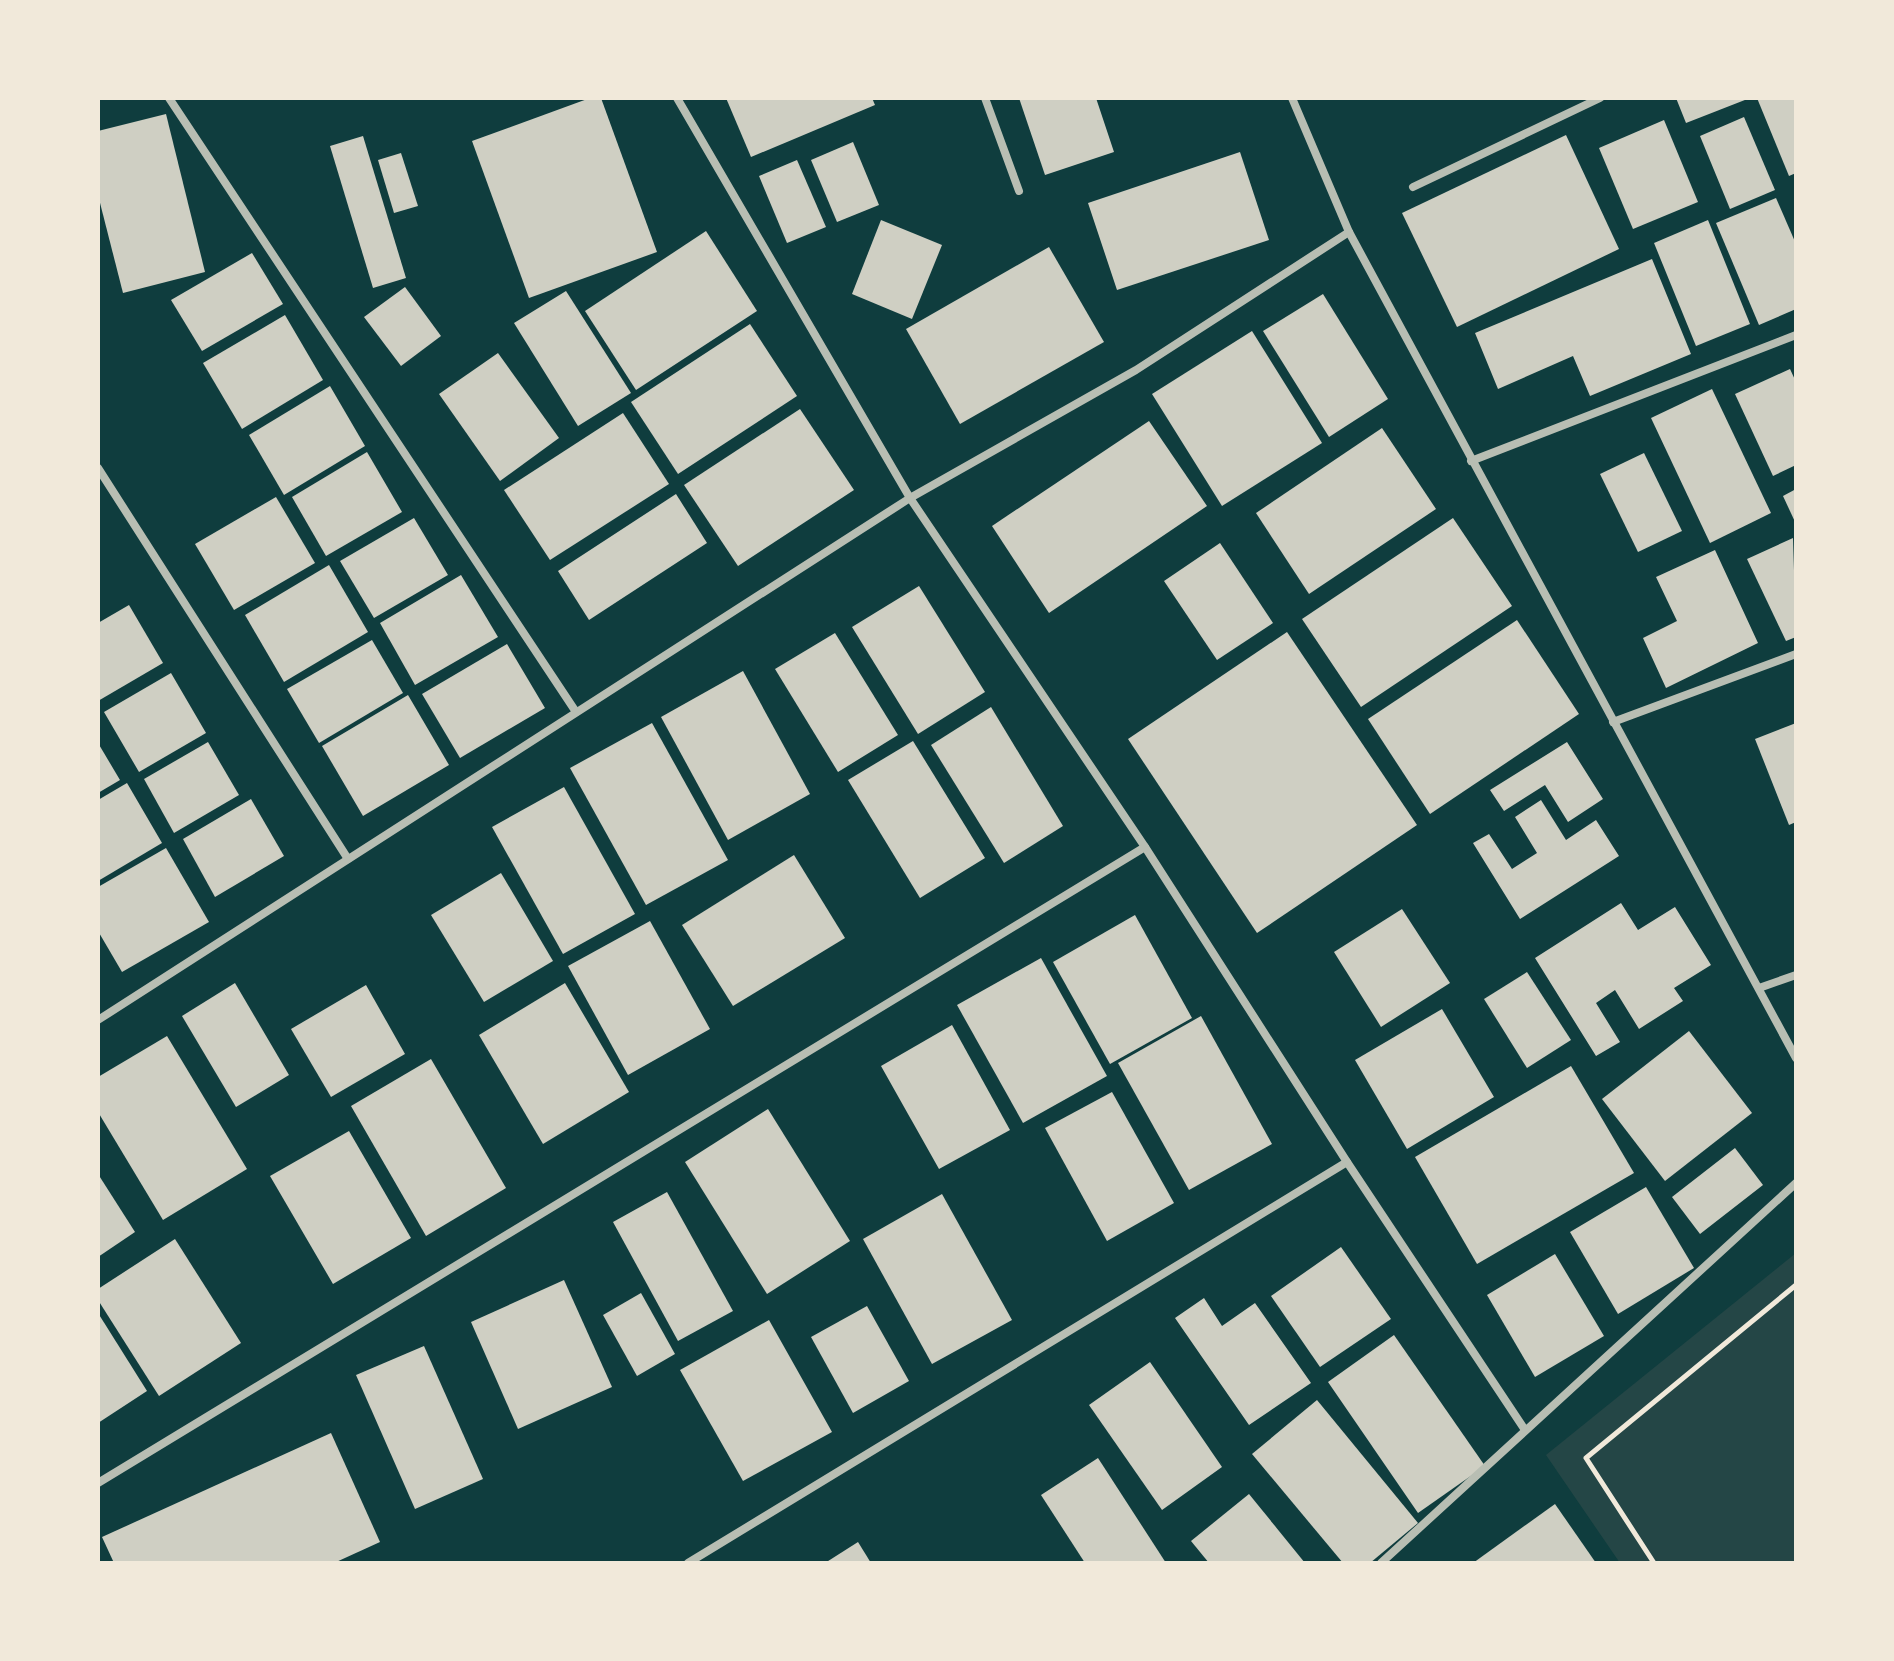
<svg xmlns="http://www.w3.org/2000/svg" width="1894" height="1661" viewBox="0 0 1894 1661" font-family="'DM Sans',sans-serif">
	<rect width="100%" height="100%" fill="#0f3d3e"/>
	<!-- green -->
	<path fill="#244646" d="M1796,1253V1563H1620L1546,1455Z"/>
	<!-- building -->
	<g fill="#cfcfc3">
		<path d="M590,98H601L657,252L529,298L472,141Z"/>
		<path d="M726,98H872L875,105L751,157Z"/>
		<path d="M1019,98H1096L1114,152L1045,175Z"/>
		<path d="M1676,98H1750L1686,123Z"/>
		<path d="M1757,98H1796V173L1789,176Z"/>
		<path d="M166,114L205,272L123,293L98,195V131Z"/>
		<path d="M1744,117L1775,190L1730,209L1700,136Z"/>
		<path d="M1664,120L1698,202L1633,229L1599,148Z"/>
		<path d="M1566,135L1619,249L1457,327L1402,213Z"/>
		<path d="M363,136L406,278L373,288L330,146Z"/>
		<path d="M853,142L879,205L837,222L811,160Z"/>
		<path d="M1240,152L1269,240L1117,290L1088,203Z"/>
		<path d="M401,153L418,206L394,213L378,160Z"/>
		<path d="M797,160L826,227L787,243L759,176Z"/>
		<path d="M1776,198L1796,244V309L1759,325L1716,223Z"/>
		<path d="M881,220L942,245L912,319L852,294Z"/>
		<path d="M1708,220L1750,324L1696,346L1654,243Z"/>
		<path d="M706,231L757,311L636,390L585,311Z"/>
		<path d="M1049,247L1104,342L960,424L906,329Z"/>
		<path d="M252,253L283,304L202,351L171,300Z"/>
		<path d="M1652,259L1691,354L1590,396L1573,356L1498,389L1475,333Z"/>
		<path d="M405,287L441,336L401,366L364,317Z"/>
		<path d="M566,291L631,393L578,426L514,323Z"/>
		<path d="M1323,294L1388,399L1329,437L1263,331Z"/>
		<path d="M285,315L323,380L242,429L203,363Z"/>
		<path d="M750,324L797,396L678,474L631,402Z"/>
		<path d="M1252,331L1322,443L1222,506L1152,394Z"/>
		<path d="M498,353L559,438L500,481L439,394Z"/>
		<path d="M1790,369L1796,382V465L1773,476L1735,394Z"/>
		<path d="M330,386L365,446L284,495L249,435Z"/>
		<path d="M1712,389L1771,513L1710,543L1651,418Z"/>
		<path d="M800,409L854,490L738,566L684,485Z"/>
		<path d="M623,413L669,484L550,560L504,490Z"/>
		<path d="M1149,421L1207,506L1049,613L992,526Z"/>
		<path d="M1382,428L1436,509L1309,594L1256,513Z"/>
		<path d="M367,452L402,512L326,556L292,497Z"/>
		<path d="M1644,453L1682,531L1638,552L1600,474Z"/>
		<path d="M1796,489V524L1783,496Z"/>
		<path d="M676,494L707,543L589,620L558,571Z"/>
		<path d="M276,497L315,563L234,610L195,544Z"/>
		<path d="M414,518L448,575L374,618L340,561Z"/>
		<path d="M1453,518L1512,606L1361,707L1302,619Z"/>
		<path d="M1793,538L1796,637L1786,641L1747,559Z"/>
		<path d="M1220,543L1273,623L1217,660L1164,581Z"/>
		<path d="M1715,550L1758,643L1666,688L1643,638L1677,621L1656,577Z"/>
		<path d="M329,565L368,632L284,682L245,615Z"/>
		<path d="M461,575L498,637L415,685L380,623Z"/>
		<path d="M919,586L985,692L918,734L852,627Z"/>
		<path d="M129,605L163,663L98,701V623Z"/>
		<path d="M1517,620L1579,714L1430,814L1368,719Z"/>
		<path d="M1287,632L1417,825L1257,933L1128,739Z"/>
		<path d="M835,633L898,735L838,772L775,669Z"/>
		<path d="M372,640L403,693L319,743L287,689Z"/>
		<path d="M507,644L545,708L460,758L422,694Z"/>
		<path d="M743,671L810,794L728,840L661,717Z"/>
		<path d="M171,673L206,733L139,772L104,712Z"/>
		<path d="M408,695L449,765L363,816L322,746Z"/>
		<path d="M991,707L1063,826L1004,863L931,745Z"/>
		<path d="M652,723L728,860L646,905L570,768Z"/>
		<path d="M1796,723V822L1789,825L1755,739Z"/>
		<path d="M913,741L985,858L920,898L848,780Z"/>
		<path d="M208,742L239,795L174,833L144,779Z"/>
		<path d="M1567,742L1603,799L1568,822L1545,785L1504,811L1490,790Z"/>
		<path d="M98,743L120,780L98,793Z"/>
		<path d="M127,783L162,843L98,881V800Z"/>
		<path d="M564,787L635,914L563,954L492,827Z"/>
		<path d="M251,799L284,856L215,897L183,839Z"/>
		<path d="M1541,800L1566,840L1596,820L1619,856L1520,919L1473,843L1489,834L1512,869L1537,853L1515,817Z"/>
		<path d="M166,848L209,922L122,972L98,931V887Z"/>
		<path d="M794,855L845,938L733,1006L682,925Z"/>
		<path d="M501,873L553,961L484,1002L431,915Z"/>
		<path d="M1621,903L1638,930L1675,907L1711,965L1674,988L1683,1001L1639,1029L1615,990L1596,1003L1620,1042L1596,1056L1535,958Z"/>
		<path d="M1402,909L1450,983L1381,1027L1334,952Z"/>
		<path d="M1135,915L1192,1018L1110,1064L1053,962Z"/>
		<path d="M650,921L710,1029L628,1075L568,966Z"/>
		<path d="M1041,958L1107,1076L1023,1123L957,1005Z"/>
		<path d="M1527,972L1571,1040L1527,1068L1484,999Z"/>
		<path d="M235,983L289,1075L236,1107L182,1016Z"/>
		<path d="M565,983L629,1092L543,1144L479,1035Z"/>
		<path d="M366,985L405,1054L331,1097L291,1029Z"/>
		<path d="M1442,1009L1494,1097L1407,1149L1355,1060Z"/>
		<path d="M1201,1016L1272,1144L1189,1190L1118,1063Z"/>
		<path d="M952,1025L1010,1130L939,1169L881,1066Z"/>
		<path d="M1689,1031L1752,1113L1665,1181L1602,1099Z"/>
		<path d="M167,1036L247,1169L163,1220L98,1112V1077Z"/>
		<path d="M431,1059L506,1188L426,1236L351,1106Z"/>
		<path d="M1571,1066L1634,1173L1477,1264L1415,1157Z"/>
		<path d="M1112,1092L1174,1203L1107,1241L1045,1128Z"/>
		<path d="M768,1109L850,1241L767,1294L685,1162Z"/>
		<path d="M349,1131L411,1238L333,1284L270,1176Z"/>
		<path d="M1735,1148L1763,1185L1700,1234L1672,1197Z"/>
		<path d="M98,1174L135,1232L98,1257Z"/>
		<path d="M1646,1187L1694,1268L1618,1314L1570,1232Z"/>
		<path d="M667,1192L733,1311L678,1341L613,1222Z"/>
		<path d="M942,1194L1012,1320L932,1364L863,1239Z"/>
		<path d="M175,1239L241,1343L159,1396L98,1300V1289Z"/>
		<path d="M1341,1247L1391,1319L1320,1367L1271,1296Z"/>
		<path d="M1555,1254L1604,1336L1535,1377L1487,1295Z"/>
		<path d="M564,1280L612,1387L518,1429L471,1322Z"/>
		<path d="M641,1293L675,1354L637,1376L603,1315Z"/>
		<path d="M1204,1298L1222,1326L1255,1303L1311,1383L1249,1425L1175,1318Z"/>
		<path d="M867,1306L909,1381L853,1413L811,1337Z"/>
		<path d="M98,1313L147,1391L98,1423Z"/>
		<path d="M769,1320L832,1432L743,1481L680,1370Z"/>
		<path d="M1394,1335L1485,1466L1418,1513L1328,1382Z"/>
		<path d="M424,1346L483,1479L415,1509L356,1375Z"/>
		<path d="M1150,1362L1222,1467L1162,1510L1089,1405Z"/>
		<path d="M1317,1400L1418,1523L1370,1563H1343L1252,1454Z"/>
		<path d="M331,1433L380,1542L334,1563H114L102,1537Z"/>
		<path d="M1098,1458L1166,1563H1085L1041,1495Z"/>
		<path d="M1249,1494L1305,1563H1209L1191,1541Z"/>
		<path d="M1555,1504L1596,1563H1473Z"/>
		<path d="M858,1542L871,1563H825Z"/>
	</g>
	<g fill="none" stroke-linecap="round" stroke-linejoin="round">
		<!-- path -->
		<path stroke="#f1e9da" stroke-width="5" d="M1654,1563L1586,1458L1796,1285"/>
		<!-- minor -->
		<g stroke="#b8beb3" stroke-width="8">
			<path d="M169,98L576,712"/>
			<path d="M677,98L910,498L1145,847L1347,1162L1525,1430"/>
			<path d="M985,98L1019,191"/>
			<path d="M1292,98L1349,232L1796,1058"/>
			<path d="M1413,187L1600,98"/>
			<path d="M1471,461L1796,335"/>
			<path d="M98,468L348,859"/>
			<path d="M1613,722L1796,654"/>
			<path d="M1759,988L1796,975"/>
			<path d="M98,1020L910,498L1136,370L1349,232"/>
			<path d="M98,1483L1145,847"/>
			<path d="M688,1563L1347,1162"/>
			<path d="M1381,1563L1796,1183"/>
		</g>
	</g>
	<!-- border -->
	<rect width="1894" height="1661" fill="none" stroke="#f1e9da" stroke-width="200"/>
</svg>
